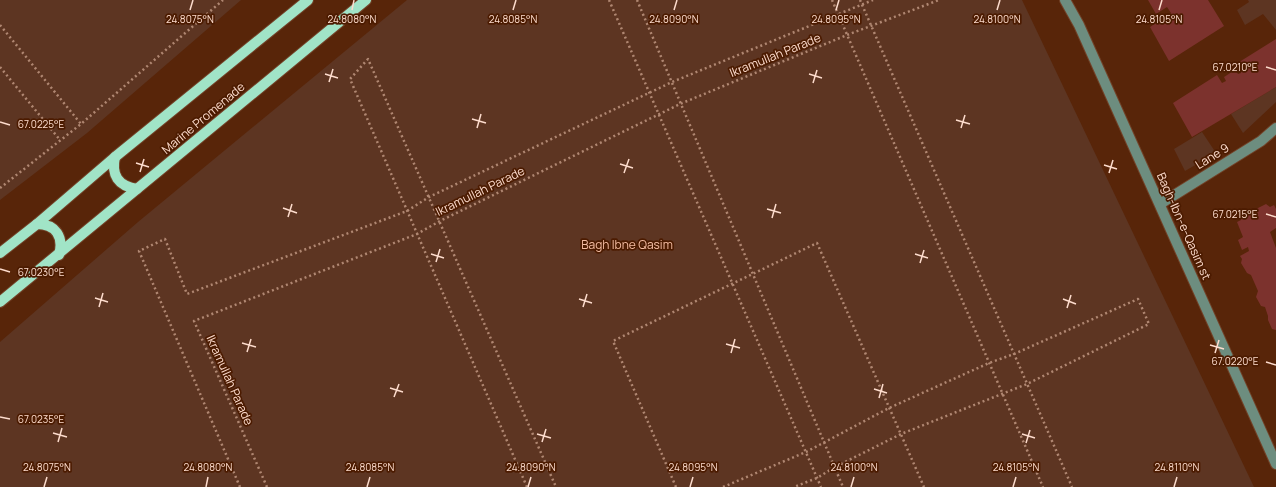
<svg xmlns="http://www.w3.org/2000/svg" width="1276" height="487" viewBox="0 0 1276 487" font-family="Manrope,sans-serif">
	<rect width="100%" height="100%" fill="#582509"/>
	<!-- green -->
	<g fill="#5d3522">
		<path d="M0,0H241L87,133L0,200Z"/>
		<path d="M407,0H1022L1254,487H0V342L138,222Z"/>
		<path d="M1248,0H1276V30L1263,14L1245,25L1237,10L1249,2Z"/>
		<path d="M1276,87V102L1243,133L1231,114Z"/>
		<path d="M1202,132L1216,153L1185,171L1174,149Z"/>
	</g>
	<!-- building -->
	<g fill="#7c322d">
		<path d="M1148,0H1208L1224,26L1169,61L1150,27L1171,13L1167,7L1156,14Z"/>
		<path d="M1276,39V87L1192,137L1173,103L1217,75L1222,83L1226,81L1224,77L1235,70L1238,74L1241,73L1236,64Z"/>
		<path d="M1266,204L1270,207L1274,205L1276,209V228L1270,232L1276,248V330L1272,329L1268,320V316L1265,307L1261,306L1256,297L1258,291L1251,275L1247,273L1241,263L1242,259L1240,256L1249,251L1248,247L1242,250L1238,240L1243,237L1237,222L1241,220L1240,217Z"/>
	</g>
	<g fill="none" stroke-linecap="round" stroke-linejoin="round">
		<!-- minor casing -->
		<g stroke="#724228" stroke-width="12">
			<g id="minor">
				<path d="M1065,0L1079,25L1276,464"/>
				<path d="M1160,204L1261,141L1276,128"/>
			</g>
		</g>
		<!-- major casing -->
		<g stroke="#724228" stroke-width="12">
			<g id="major">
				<path d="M115,157C111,175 118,186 137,189"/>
				<path d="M37,224C56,224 64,237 59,255"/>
				<path d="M0,253L37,224L115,157L308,0"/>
				<path d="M0,302L366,0"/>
			</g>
		</g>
		<!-- path -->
		<g stroke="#b08772" stroke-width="2.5" stroke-dasharray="2 3" stroke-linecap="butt">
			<path d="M609,0L821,487"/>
			<path d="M637,0L843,487"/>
			<path d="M832,0L1043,487"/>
			<path d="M860,0L1072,487"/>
			<path d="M0,25L81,124"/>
			<path d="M0,67L60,140"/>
			<path d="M0,188L81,124L223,0"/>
			<path d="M240,487L139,251L165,239L187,294L407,211L429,197L672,82L873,0"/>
			<path d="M267,487L194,321L417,234L440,221L680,104L847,35L939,0"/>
			<path d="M527,487L350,79L368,59L556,487"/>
			<path d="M676,487L613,341L817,243L924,487"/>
			<path d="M723,487L806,452L889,408L989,363L1014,354L1138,299L1149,324L1027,384L901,434L835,467L817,478L794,487"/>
		</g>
		<!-- minor -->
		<use href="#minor" stroke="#6d8d7f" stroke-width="10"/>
		<!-- major -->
		<use href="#major" stroke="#a1e4c7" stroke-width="10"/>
	</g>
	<!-- ticks -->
	<path fill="none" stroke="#fddccd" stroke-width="1.5" d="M190,10L193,0M352,10L354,0M513,10L516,0M674,10L677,0M836,10L839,0M997,10L1000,0M1159,10L1162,0M1266,67L1276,70M325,74L338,78M809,74L822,78M329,82L333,69M813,83L817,70M472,119L486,123M956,120L970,124M0,122L10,125M477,128L481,114M961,128L965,115M136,163L149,167M620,164L633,168M1104,165L1117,169M140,172L144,159M624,173L629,159M1109,173L1113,160M283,208L297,213M767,209L781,213M1266,214L1276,217M288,217L292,204M772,218L776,204M431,254L444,258M915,254L928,258M436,262L440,249M920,263L924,250M0,269L10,272M95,298L108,302M579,299L592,303M1063,299L1076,304M99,307L103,293M583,307L587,294M1067,308L1071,295M242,343L256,347M726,344L740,348M1210,345L1224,349M247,352L251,339M731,353L735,339M1215,353L1219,340M1266,362L1276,365M390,388L403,392M874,389L887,393M394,397L399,384M879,398L883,384M0,417L10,419M53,433L67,437M537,434L551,438M1022,434L1035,438M58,442L62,428M542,442L546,429M1026,443L1030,430M44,487L47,477M206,487L208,477M367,487L370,477M528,487L531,477M690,487L693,477M851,487L854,477M1013,487L1016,477M1174,487L1177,477"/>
	<g text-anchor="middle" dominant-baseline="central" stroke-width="3.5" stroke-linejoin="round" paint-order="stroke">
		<!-- street labels -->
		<g font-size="12" fill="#fddccd" stroke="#4c1b00">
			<text transform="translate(775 55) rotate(-22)">Ikramullah Parade</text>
			<text transform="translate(203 118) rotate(-40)">Marine Promenade</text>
			<text transform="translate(1212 156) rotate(-32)">Lane 9</text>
			<text transform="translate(480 191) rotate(-26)">Ikramullah Parade</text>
			<text transform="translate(1184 226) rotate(66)">Bagh-Ibn-e-Qasim st</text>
			<text transform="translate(230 380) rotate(66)">Ikramullah Parade</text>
		</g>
		<!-- park labels -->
		<g font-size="12" fill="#f4bda3" stroke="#4c1b00">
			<text x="627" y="244">Bagh Ibne Qasim</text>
		</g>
	</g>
	<g font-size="10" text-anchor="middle" fill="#fddccd" stroke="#4c1b00" stroke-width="3.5" stroke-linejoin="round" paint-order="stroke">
		<text x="190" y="23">24.8075°N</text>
		<text x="352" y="23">24.8080°N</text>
		<text x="513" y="23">24.8085°N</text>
		<text x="674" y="23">24.8090°N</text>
		<text x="836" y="23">24.8095°N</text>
		<text x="997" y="23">24.8100°N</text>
		<text x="1159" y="23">24.8105°N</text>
		<text x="1235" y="71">67.0210°E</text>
		<text x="41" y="128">67.0225°E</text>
		<text x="1235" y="218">67.0215°E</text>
		<text x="41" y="276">67.0230°E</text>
		<text x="1235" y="365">67.0220°E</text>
		<text x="41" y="423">67.0235°E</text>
		<text x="47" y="471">24.8075°N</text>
		<text x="208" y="471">24.8080°N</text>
		<text x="370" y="471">24.8085°N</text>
		<text x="531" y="471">24.8090°N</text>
		<text x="693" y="471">24.8095°N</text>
		<text x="854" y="471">24.8100°N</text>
		<text x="1016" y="471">24.8105°N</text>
		<text x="1177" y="471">24.8110°N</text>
	</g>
</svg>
